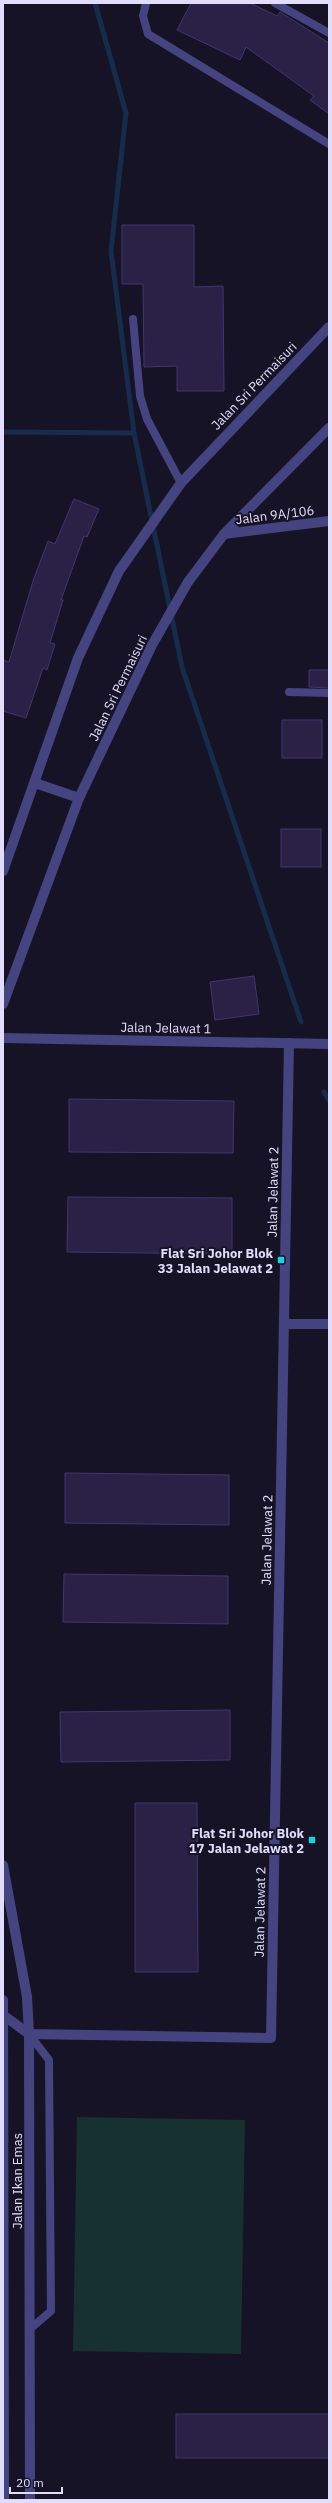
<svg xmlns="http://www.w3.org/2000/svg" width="332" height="2503" viewBox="0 0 332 2503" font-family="'IBM Plex Sans',sans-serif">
	<rect width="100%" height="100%" fill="#171327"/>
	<!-- green -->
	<path fill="#173030" d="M77,2117L245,2120L241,2354L73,2351Z"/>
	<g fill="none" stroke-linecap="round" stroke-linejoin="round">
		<!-- stream -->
		<g stroke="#172c4c" stroke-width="5">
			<path d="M95,3L126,113L111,251L134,433L182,667L301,1022"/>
			<path d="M3,432L134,433"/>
			<path d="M324,1092L329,1100"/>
		</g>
	</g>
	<!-- building -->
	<g fill="#292146" stroke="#42366f">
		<path d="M191,3H250L277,16L280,12L329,43V114L310,100L314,96L246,47L240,60L177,30Z"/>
		<path d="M122,225H194V287L223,286L224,391H177V366L144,367L143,284H122Z"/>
		<path d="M74,499L99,509L87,537L84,536L61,600H63L50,643L55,644L47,670L43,668L26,718L3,711V660L9,662L33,581L48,541L55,544Z"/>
		<path d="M309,670H329V688L309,687Z"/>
		<rect x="282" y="720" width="40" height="38"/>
		<rect x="281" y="829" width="40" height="38"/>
		<path d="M254,976L259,1014L215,1020L210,982Z"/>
		<path d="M69,1099L234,1101L233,1153L69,1152Z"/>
		<path d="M68,1197L232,1198V1254L67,1252Z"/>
		<path d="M65,1473L229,1475V1525L65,1523Z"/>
		<path d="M64,1574L228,1576V1624L63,1622Z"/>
		<path d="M230,1710V1760L61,1762L60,1712Z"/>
		<path d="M135,1803H197L198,1972H135Z"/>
		<rect x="176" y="2414" width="153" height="44"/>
	</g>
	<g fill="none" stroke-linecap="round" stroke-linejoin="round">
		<!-- service -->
		<g stroke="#464381" stroke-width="8">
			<path d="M146,3L143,16L148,34L329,144"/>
			<path d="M275,3L329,33"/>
			<path d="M133,319L140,396L147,419L181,483"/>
			<path d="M289,692L329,693"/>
			<path d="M29,2034L49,2060L51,2311L30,2329"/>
		</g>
		<!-- minor -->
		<g stroke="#464381" stroke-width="10">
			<path d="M224,534L329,521"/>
			<path d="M3,1038L329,1044"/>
			<path d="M284,1324H329"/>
			<path d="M3,2015L29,2034L271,2038L289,1043"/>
		</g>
		<!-- tertiary -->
		<g stroke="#464381" stroke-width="10">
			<path d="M35,783L79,798"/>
			<path d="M3,871L78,658L119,571L181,483L329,327"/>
			<path d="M3,1004L79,798L152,645L188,582L224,534L329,428"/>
			<path d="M3,1865L27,1997L29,2034L30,2500"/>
			<path d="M3,2000L4,2500"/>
		</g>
	</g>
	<!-- markers -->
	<g fill="#1fd0e5" stroke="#171327" stroke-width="1.5">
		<rect x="277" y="1256" width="8" height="8" rx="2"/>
		<rect x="308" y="1836" width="8" height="8" rx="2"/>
	</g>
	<g text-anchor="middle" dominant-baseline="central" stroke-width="4" stroke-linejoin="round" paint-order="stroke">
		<!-- street labels -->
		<g font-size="13" fill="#e1ddfb" stroke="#171327">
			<text transform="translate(254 386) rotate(-46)">Jalan Sri Permaisuri</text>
			<text transform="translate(275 515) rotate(-7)">Jalan 9A/106</text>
			<text transform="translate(118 688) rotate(-64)">Jalan Sri Permaisuri</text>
			<text transform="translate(166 1028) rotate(1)">Jalan Jelawat 1</text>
			<text transform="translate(273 1192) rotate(-89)">Jalan Jelawat 2</text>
			<text transform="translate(267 1540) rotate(-89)">Jalan Jelawat 2</text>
			<text transform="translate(260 1912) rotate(-89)">Jalan Jelawat 2</text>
			<text transform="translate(17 2181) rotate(-90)">Jalan Ikan Emas</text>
		</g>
		<!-- poi labels -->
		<g font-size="13" font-weight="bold" fill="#e1ddfb" stroke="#171327" text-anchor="end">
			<text x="273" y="1253">Flat Sri Johor Blok<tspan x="273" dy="15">33 Jalan Jelawat 2</tspan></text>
			<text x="304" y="1833">Flat Sri Johor Blok<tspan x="304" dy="15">17 Jalan Jelawat 2</tspan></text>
		</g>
	</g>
	<!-- border -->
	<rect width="332" height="2503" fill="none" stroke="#e1ddfb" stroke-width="8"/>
	<!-- scale -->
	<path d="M10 2487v6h52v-6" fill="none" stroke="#e1ddfb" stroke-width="2"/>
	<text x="16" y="2487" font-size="12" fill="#e1ddfb" stroke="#171327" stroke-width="3" paint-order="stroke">20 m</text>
</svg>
